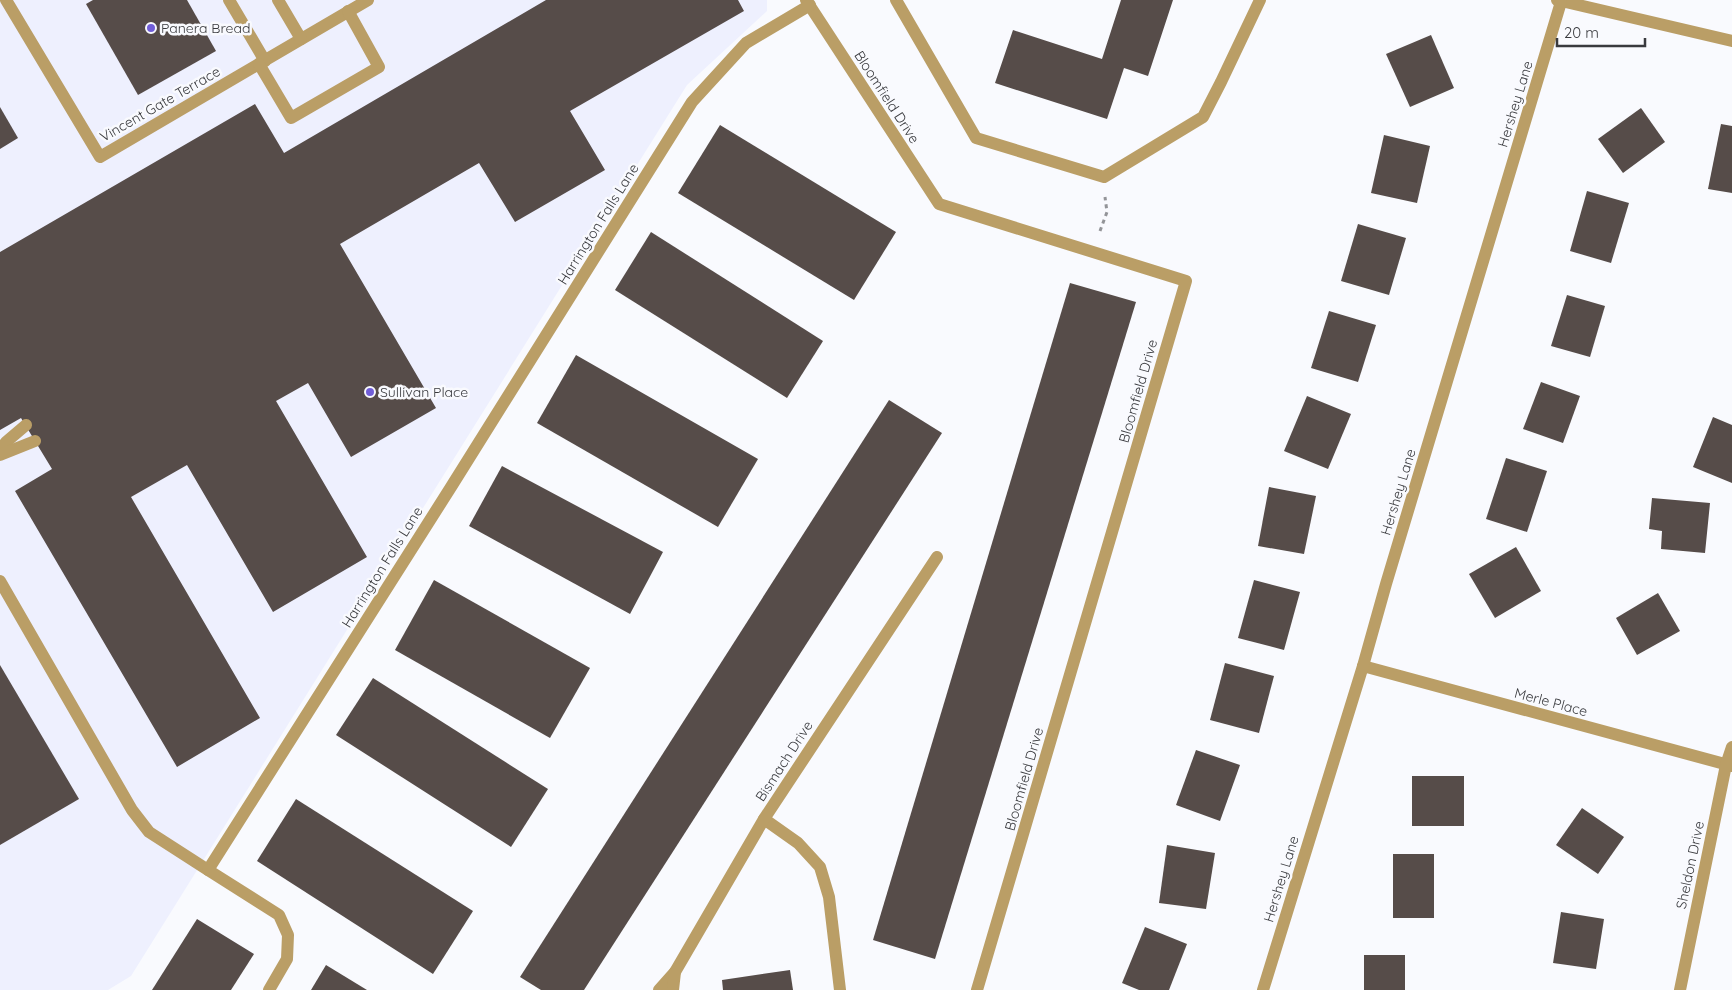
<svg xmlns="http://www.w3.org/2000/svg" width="1732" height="990" viewBox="0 0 1732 990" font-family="Quicksand,sans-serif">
	<rect width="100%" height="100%" fill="#f9fafe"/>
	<!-- built -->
	<path fill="#eef0fe" d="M0,0H767V11L687,85L131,976L108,990H0Z"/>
	<!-- building -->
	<g fill="#564c49">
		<path d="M93,0H187L216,51L138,95L86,4Z"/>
		<path d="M546,0H738L744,11L570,111L605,170L515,222L479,163L340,244L436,408L351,457L308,383L276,401L367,557L273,612L187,465L131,497L260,718L177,767L15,491L52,469L21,418L0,430V252L255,104L284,153Z"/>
		<path d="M1121,0H1173L1148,76L1124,68L1107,119L995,83L1013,30L1102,59Z"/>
		<path d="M1431,35L1454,88L1410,107L1386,54Z"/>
		<path d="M0,107L18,138L0,149Z"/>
		<path d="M1641,108L1665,142L1623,173L1598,139Z"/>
		<path d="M1721,124L1732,126V193L1708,189Z"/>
		<path d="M720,125L896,232L854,300L678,193Z"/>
		<path d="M1384,135L1430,146L1417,203L1371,193Z"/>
		<path d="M1587,191L1629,203L1611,263L1570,251Z"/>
		<path d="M1358,224L1406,238L1389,295L1341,281Z"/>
		<path d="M651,232L823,341L787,398L615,290Z"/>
		<path d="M1070,283L1136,302L935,959L873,940Z"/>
		<path d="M1567,295L1605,306L1590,357L1551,346Z"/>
		<path d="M1329,311L1376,325L1358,382L1311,368Z"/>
		<path d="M576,355L758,459L718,527L537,423Z"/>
		<path d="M1541,382L1580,396L1563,443L1523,429Z"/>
		<path d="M1307,396L1351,414L1328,469L1284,451Z"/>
		<path d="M889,400L942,433L584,990H541L520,977Z"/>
		<path d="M1713,417L1732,425V483L1693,467Z"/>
		<path d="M1506,458L1547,471L1527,532L1486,519Z"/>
		<path d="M502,466L663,552L630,614L469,526Z"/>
		<path d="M1269,487L1316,496L1304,554L1258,546Z"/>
		<path d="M1652,498L1710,503L1705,553L1661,549L1662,531L1649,529Z"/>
		<path d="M1516,547L1541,591L1495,618L1469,574Z"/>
		<path d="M434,580L590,668L550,738L395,650Z"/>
		<path d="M1254,580L1300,592L1284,650L1238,638Z"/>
		<path d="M1658,593L1680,631L1637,655L1616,618Z"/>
		<path d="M1225,663L1274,676L1259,733L1210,720Z"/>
		<path d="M0,665L79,799L0,845Z"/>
		<path d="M373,678L548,789L511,847L336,735Z"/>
		<path d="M1196,750L1240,765L1220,821L1176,805Z"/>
		<rect x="1412" y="776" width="52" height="50"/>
		<path d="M296,799L473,911L433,974L257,861Z"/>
		<path d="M1582,808L1624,837L1598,874L1556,845Z"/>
		<path d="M1167,845L1215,853L1206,909L1159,903Z"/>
		<rect x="1393" y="854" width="41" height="64"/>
		<path d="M1561,912L1604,919L1596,969L1553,963Z"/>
		<path d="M197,919L254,954L231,990H152Z"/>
		<path d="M1145,927L1187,944L1169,990H1139L1122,983Z"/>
		<rect x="1364" y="955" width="41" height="35"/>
		<path d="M326,965L367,990H311Z"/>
		<path d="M790,970L793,990H723L722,980Z"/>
	</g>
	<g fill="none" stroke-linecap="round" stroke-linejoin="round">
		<!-- path -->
		<path stroke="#939498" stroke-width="3" stroke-dasharray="4 4" stroke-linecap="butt" d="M1100,231L1107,212L1105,197"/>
		<!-- minor -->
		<g stroke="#ba9e66" stroke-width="12">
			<path d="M6,0L100,157L368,0"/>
			<path d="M229,0L265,61"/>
			<path d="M278,0L301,39"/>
			<path d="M806,0L939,204L1186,281L977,990"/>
			<path d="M896,0L976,138L1104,177L1203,117L1221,82L1260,0"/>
			<path d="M1557,0L1732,41"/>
			<path d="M259,64L291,118L379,67L348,11"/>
			<path d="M0,450L6,442L26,425"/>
			<path d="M0,455L35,441"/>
			<path d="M0,581L132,810L149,832L208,870L451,487L692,102L746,43L810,5"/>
			<path d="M1363,666L1732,766"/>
			<path d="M764,819L798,843L820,867L829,897L840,990"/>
			<path d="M208,870L279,915L288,935L287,959L269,990"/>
			<path d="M659,990L675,972"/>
			<path d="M673,990L675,972L764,819L937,557"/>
			<path d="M1263,990L1363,666L1386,584L1561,2"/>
			<path d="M1680,990L1726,765L1732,747"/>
		</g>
	</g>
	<!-- markers -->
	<g fill="#715ed8" stroke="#f9fafe" stroke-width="2">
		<circle cx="151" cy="28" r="5"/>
		<circle cx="370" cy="392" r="5"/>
	</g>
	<g text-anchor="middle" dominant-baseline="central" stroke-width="5" stroke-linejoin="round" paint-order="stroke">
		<!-- poi labels -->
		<g font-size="14" fill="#393a3e" stroke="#f9fafe" text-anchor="start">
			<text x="161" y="28">Panera Bread</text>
			<text x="380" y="392">Sullivan Place</text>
		</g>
		<!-- street labels -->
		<g font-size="14" fill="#393a3e" stroke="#f9fafe">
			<text transform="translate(887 97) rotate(57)">Bloomfield Drive</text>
			<text transform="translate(160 104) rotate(-30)">Vincent Gate Terrace</text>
			<text transform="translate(1515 104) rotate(-73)">Hershey Lane</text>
			<text transform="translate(598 224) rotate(-58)">Harrington Falls Lane</text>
			<text transform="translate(1138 391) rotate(-74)">Bloomfield Drive</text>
			<text transform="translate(1398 492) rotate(-73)">Hershey Lane</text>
			<text transform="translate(382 567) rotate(-58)">Harrington Falls Lane</text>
			<text transform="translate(1551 702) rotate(15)">Merle Place</text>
			<text transform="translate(784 761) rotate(-57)">Bismach Drive</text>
			<text transform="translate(1024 779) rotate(-74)">Bloomfield Drive</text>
			<text transform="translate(1690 865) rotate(-78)">Sheldon Drive</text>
			<text transform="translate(1281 879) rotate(-73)">Hershey Lane</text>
		</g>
	</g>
	<!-- scale -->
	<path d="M1557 38v8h88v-8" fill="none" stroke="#393a3e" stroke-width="2.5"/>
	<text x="1564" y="38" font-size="15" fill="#393a3e" stroke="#f9fafe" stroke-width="4" paint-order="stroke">20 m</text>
</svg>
